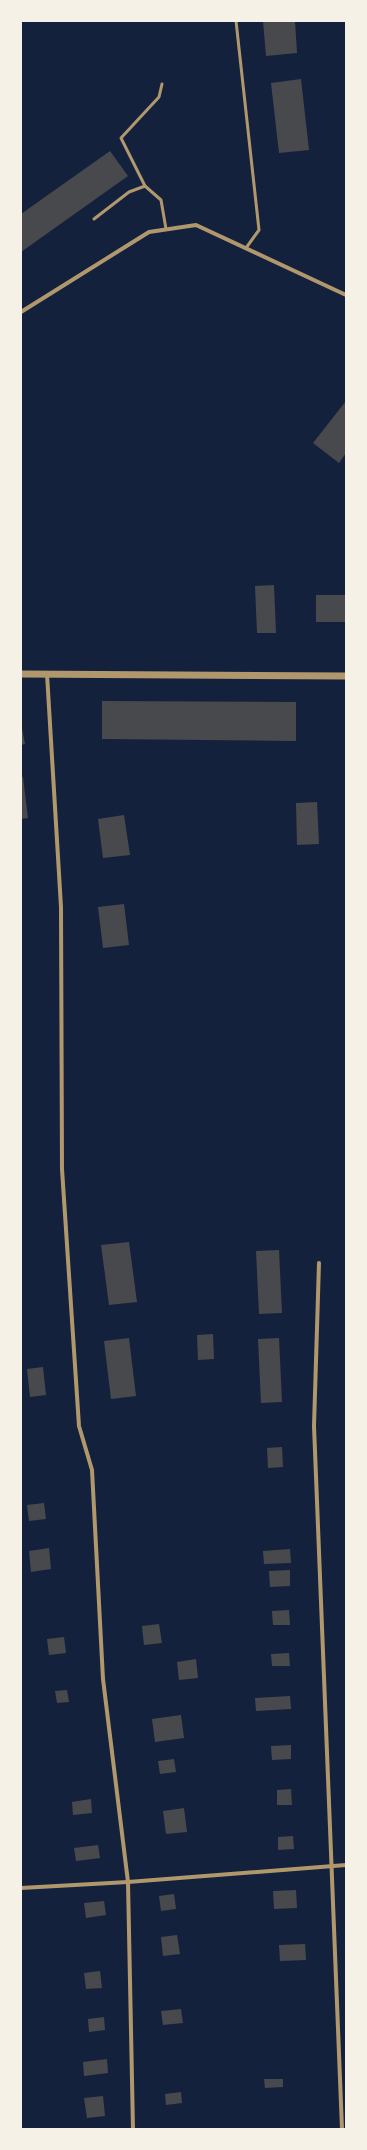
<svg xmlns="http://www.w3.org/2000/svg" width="367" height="2150" viewBox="0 0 367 2150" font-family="Ubuntu,sans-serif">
	<rect width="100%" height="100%" fill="#14213d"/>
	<!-- building -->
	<g fill="#48494c">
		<path d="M263,21H295L297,53L266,56Z"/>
		<path d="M301,79L309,150L279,153L271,83Z"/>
		<path d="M110,151L128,176L21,252V214Z"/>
		<path d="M346,401V453L339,463L313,443Z"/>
		<path d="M274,585L276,633H257L255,586Z"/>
		<rect x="316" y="595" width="30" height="27"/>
		<path d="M102,701L296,702V741L102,739Z"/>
		<path d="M21,723L25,744L21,745Z"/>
		<path d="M23,777L28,818L21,819V778Z"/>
		<path d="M317,802L319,844L297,845L296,803Z"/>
		<path d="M124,815L130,855L103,858L98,819Z"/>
		<path d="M124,904L129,945L103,948L98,907Z"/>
		<path d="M129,1242L137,1302L109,1305L101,1245Z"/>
		<path d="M279,1250L282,1313L259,1314L256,1251Z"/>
		<path d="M213,1334L214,1359L198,1360L197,1335Z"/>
		<path d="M129,1338L136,1396L111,1399L104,1341Z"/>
		<path d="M279,1338L282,1402L261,1403L258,1339Z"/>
		<path d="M43,1367L46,1395L30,1397L27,1369Z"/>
		<path d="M282,1447L283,1467L268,1468L267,1448Z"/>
		<path d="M44,1503L46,1519L29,1521L27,1505Z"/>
		<path d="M49,1548L51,1569L31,1572L29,1551Z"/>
		<path d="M290,1549L291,1563L264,1564L263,1551Z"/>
		<path d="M290,1570V1586L270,1587L269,1571Z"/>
		<path d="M289,1610L290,1625H273L272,1611Z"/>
		<path d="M159,1624L162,1643L144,1645L142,1626Z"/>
		<path d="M64,1637L66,1653L49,1655L47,1639Z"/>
		<path d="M289,1653L290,1666H272L271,1654Z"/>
		<path d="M196,1659L198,1678L179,1680L177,1662Z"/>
		<path d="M67,1690L69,1702L57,1703L55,1691Z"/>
		<path d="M290,1696L291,1709L256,1711L255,1698Z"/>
		<path d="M181,1715L184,1738L155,1742L152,1719Z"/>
		<path d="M291,1745V1759L272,1760L271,1746Z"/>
		<path d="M174,1759L176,1772L160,1774L158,1761Z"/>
		<path d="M291,1789L292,1805H277V1790Z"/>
		<path d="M91,1799L92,1813L73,1815L72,1802Z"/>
		<path d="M184,1808L187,1832L166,1834L163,1811Z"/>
		<path d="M293,1836L294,1849L278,1850V1837Z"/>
		<path d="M98,1845L100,1858L76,1861L74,1848Z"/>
		<path d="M296,1890L297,1908L274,1909L273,1891Z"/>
		<path d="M174,1894L176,1909L161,1911L159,1896Z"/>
		<path d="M104,1901L106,1915L86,1918L84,1903Z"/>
		<path d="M177,1935L180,1954L163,1956L161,1937Z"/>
		<path d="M305,1944L306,1960L280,1961L279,1945Z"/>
		<path d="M100,1971L102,1988L86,1989L84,1973Z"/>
		<path d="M181,2009L183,2023L163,2025L161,2011Z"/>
		<path d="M104,2017L105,2030L89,2032L88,2019Z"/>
		<path d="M107,2059L108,2073L84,2076L83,2062Z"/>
		<path d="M264,2079H283V2087L265,2088Z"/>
		<path d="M181,2092L182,2103L166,2105L165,2094Z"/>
		<path d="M103,2096L105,2116L87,2118L84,2098Z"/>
	</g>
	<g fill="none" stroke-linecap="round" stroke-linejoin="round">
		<!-- service -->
		<g stroke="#b1986c" stroke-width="3">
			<path d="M236,21L259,230L246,248"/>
			<path d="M145,186L121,138L159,97L162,84"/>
			<path d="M94,219L129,192L145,186L161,200L166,229"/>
		</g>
		<!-- minor -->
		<g stroke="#b1986c" stroke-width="4">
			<path d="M21,312L149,232L196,225L346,295"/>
			<path d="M47,674L61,907L62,1169L79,1426L92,1470L103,1679L128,1882L133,2129"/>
			<path d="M319,1263L314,1426L342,2129"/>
			<path d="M21,1888L128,1882L346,1865"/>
		</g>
		<!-- tertiary -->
		<path stroke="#b1986c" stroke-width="7" d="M21,674L346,676"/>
	</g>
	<!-- border -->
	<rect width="367" height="2150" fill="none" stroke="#f6f1e7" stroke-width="44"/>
</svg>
